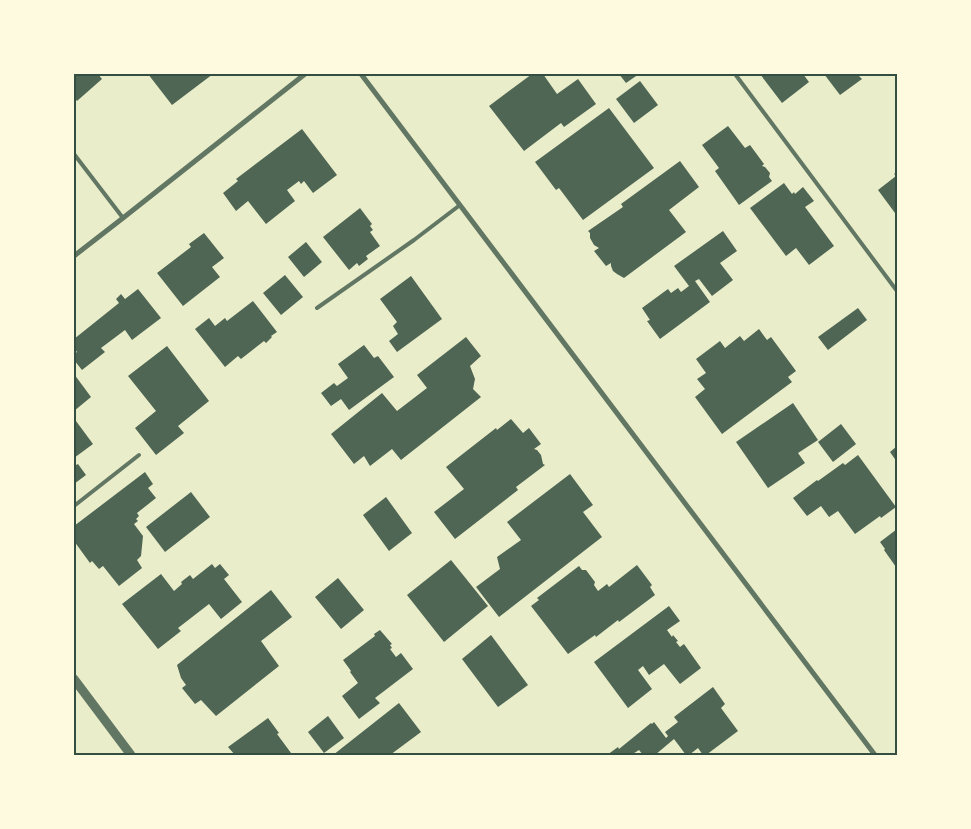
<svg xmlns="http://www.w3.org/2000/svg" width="971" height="829" viewBox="0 0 971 829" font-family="'Source Sans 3',sans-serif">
	<rect width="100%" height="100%" fill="#e9edc9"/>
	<!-- building -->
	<g fill="#4f6655">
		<path d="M74,74H98L102,79L77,101L74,97Z"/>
		<path d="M148,74H182L184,76L187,74H213L172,105Z"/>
		<path d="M532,74H543L557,94L578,79L596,104L564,127L561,123L524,151L489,106Z"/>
		<path d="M619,74H639L626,83Z"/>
		<path d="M760,74H803L809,82L782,103Z"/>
		<path d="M824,74H857L862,79L840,95Z"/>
		<path d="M640,81L658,105L634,123L616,99Z"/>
		<path d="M609,108L654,168L583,220L559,188L556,190L535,162Z"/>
		<path d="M728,126L745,148L750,145L764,164L762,166L765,167L770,173L769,177L772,181L739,205L715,171L719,168L702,145Z"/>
		<path d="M302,129L337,175L313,193L304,181L301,184L299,181L287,190L295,201L266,224L248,201L236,211L223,193L238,181L236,179Z"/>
		<path d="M680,161L699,187L669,210L686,232L624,278L617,274L613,271L611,266V263L606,266L594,251L599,248L594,245L590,238V233L588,231L623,207L621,204Z"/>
		<path d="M897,172V211L895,213L878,190L896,176L894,174Z"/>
		<path d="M784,183L792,194L794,192L795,194L803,187L814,201L805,207L834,246L809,265L796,248L786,256L750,208Z"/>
		<path d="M360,208L372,224L370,226L373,230L370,232L380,246L366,256L368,259L359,266L357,263L349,270L323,237Z"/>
		<path d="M723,231L737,251L720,263L733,280L712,296L699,279L695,281L710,302L660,339L647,321L650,320L642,308L668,289L671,293L678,288L681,292L689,286L674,266Z"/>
		<path d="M204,233L224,258L212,267L220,277L183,306L157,273L191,247L189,244Z"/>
		<path d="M306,242L322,262L304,277L288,257Z"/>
		<path d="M285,275L303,297L281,315L263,293Z"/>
		<path d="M411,276L442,319L397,352L389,341L398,334L393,326L397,322L380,299Z"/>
		<path d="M138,289L161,318L132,340L125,330L101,348L105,352L82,370L74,360V354L77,352L74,348V339L119,303L116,299L121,294L125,299Z"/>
		<path d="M253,301L277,332L271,336L272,337L266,343L264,341L241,359L238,356L225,367L195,329L209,318L215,326L225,318L227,321Z"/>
		<path d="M858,308L867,320L828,350L818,337Z"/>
		<path d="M759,329L767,340L771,337L796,371L788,377L792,382L722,434L695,397L705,389L697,379L706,373L696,359L720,341L725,348L740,336L744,341Z"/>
		<path d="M466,337L481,356L470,366L475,379L473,389L481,397L401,460L392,449L370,466L364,456L354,464L331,434L382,393L397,411L427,388L417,375Z"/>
		<path d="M364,345L374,358L378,356L394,377L349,410L341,399L331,406L321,393L334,383L337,386L348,378L338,364Z"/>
		<path d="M167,346L209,401L178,426L184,433L156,455L135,428L156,411L128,376Z"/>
		<path d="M74,374L91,397L74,411Z"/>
		<path d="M793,403L818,440L798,453L805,463L768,488L736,442Z"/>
		<path d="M511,419L523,433L529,428L541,444L534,449L537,450L541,455L543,464L545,465L516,487L518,490L455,539L434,512L464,489L446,467L496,428L497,430Z"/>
		<path d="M76,421L93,444L74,458V423Z"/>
		<path d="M841,424L856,444L833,462L818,442Z"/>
		<path d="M897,446V462L890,452Z"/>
		<path d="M858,455L896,507L881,518L880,516L855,534L838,511L829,517L821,506L807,516L793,498L817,480L818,481L843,463L845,465Z"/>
		<path d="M74,462L76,465L78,464L86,475L74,484Z"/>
		<path d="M145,472L153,484L148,488L156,498L137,513L139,516L136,519L138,521L134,524L143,536L141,556L137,560L142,568L119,586L103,566L99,569L92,561L90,563L74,541V526Z"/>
		<path d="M570,474L593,505L583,512L602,537L499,617L476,587L500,569L497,557L521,540L507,522Z"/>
		<path d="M191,492L210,517L165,552L146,527Z"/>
		<path d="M386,497L412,533L389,551L363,515Z"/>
		<path d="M897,529V566L896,567L884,550L885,549L880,542Z"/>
		<path d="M451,560L488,606L444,642L407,595Z"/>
		<path d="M212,564L215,568L220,564L229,575L224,579L242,602L221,619L209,604L178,628L181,631L158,649L122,604L161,574L174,591L182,584L181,582L190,575L193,579Z"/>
		<path d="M637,565L652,585L650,587L655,595L619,622L618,620L596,637L595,635L568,654L531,606L539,600L537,598L579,566L582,570H586L595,582L594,585L598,591L607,584L609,587Z"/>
		<path d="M338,578L364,610L341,629L315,597Z"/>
		<path d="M271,590L292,617L261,641L279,666L216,716L201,700L195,704L182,688L186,685L181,678L177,665Z"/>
		<path d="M669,606L680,621L667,630L672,637L673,635L678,641L676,642L680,647L684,644L701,668L680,684L664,664L649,675L643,666L638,670L652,689L628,708L594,662Z"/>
		<path d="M380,630L392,644L390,645L392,648L390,649L396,657L401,653L413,669L375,698L380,703L359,719L342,696L358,683L350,672L351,671L343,660L375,636L374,634Z"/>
		<path d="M491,635L528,685L498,707L462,659Z"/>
		<path d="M713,687L725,704L721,708L738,731L706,755H703L698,748L689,755H686L674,739L655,755H643L639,750L631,755H607L618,747L619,749L651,723L652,724L654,722L666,738L668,736L665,732L678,722L674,717Z"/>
		<path d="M399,703L421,732L390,755H333Z"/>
		<path d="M328,716L344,738L324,753L308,732Z"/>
		<path d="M268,718L279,733L277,734L291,753L288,755H235L228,747Z"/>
	</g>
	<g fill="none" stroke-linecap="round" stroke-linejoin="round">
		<!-- service -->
		<g stroke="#617663" stroke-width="4">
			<path d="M735,74L897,291"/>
			<path d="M74,154L123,218"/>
			<path d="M317,308L414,240L460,205"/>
			<path d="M74,506L139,455"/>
		</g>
		<!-- minor -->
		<g stroke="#617663" stroke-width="5">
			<path d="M361,74L875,755"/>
			<path d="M74,256L123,218L305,74"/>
		</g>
		<!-- tertiary -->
		<path stroke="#617663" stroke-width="9" d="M74,679L131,755"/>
	</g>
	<!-- border -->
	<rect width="971" height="829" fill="none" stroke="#fefae0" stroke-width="150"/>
	<rect x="75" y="75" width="821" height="679" fill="none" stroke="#344e41" stroke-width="2"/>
</svg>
